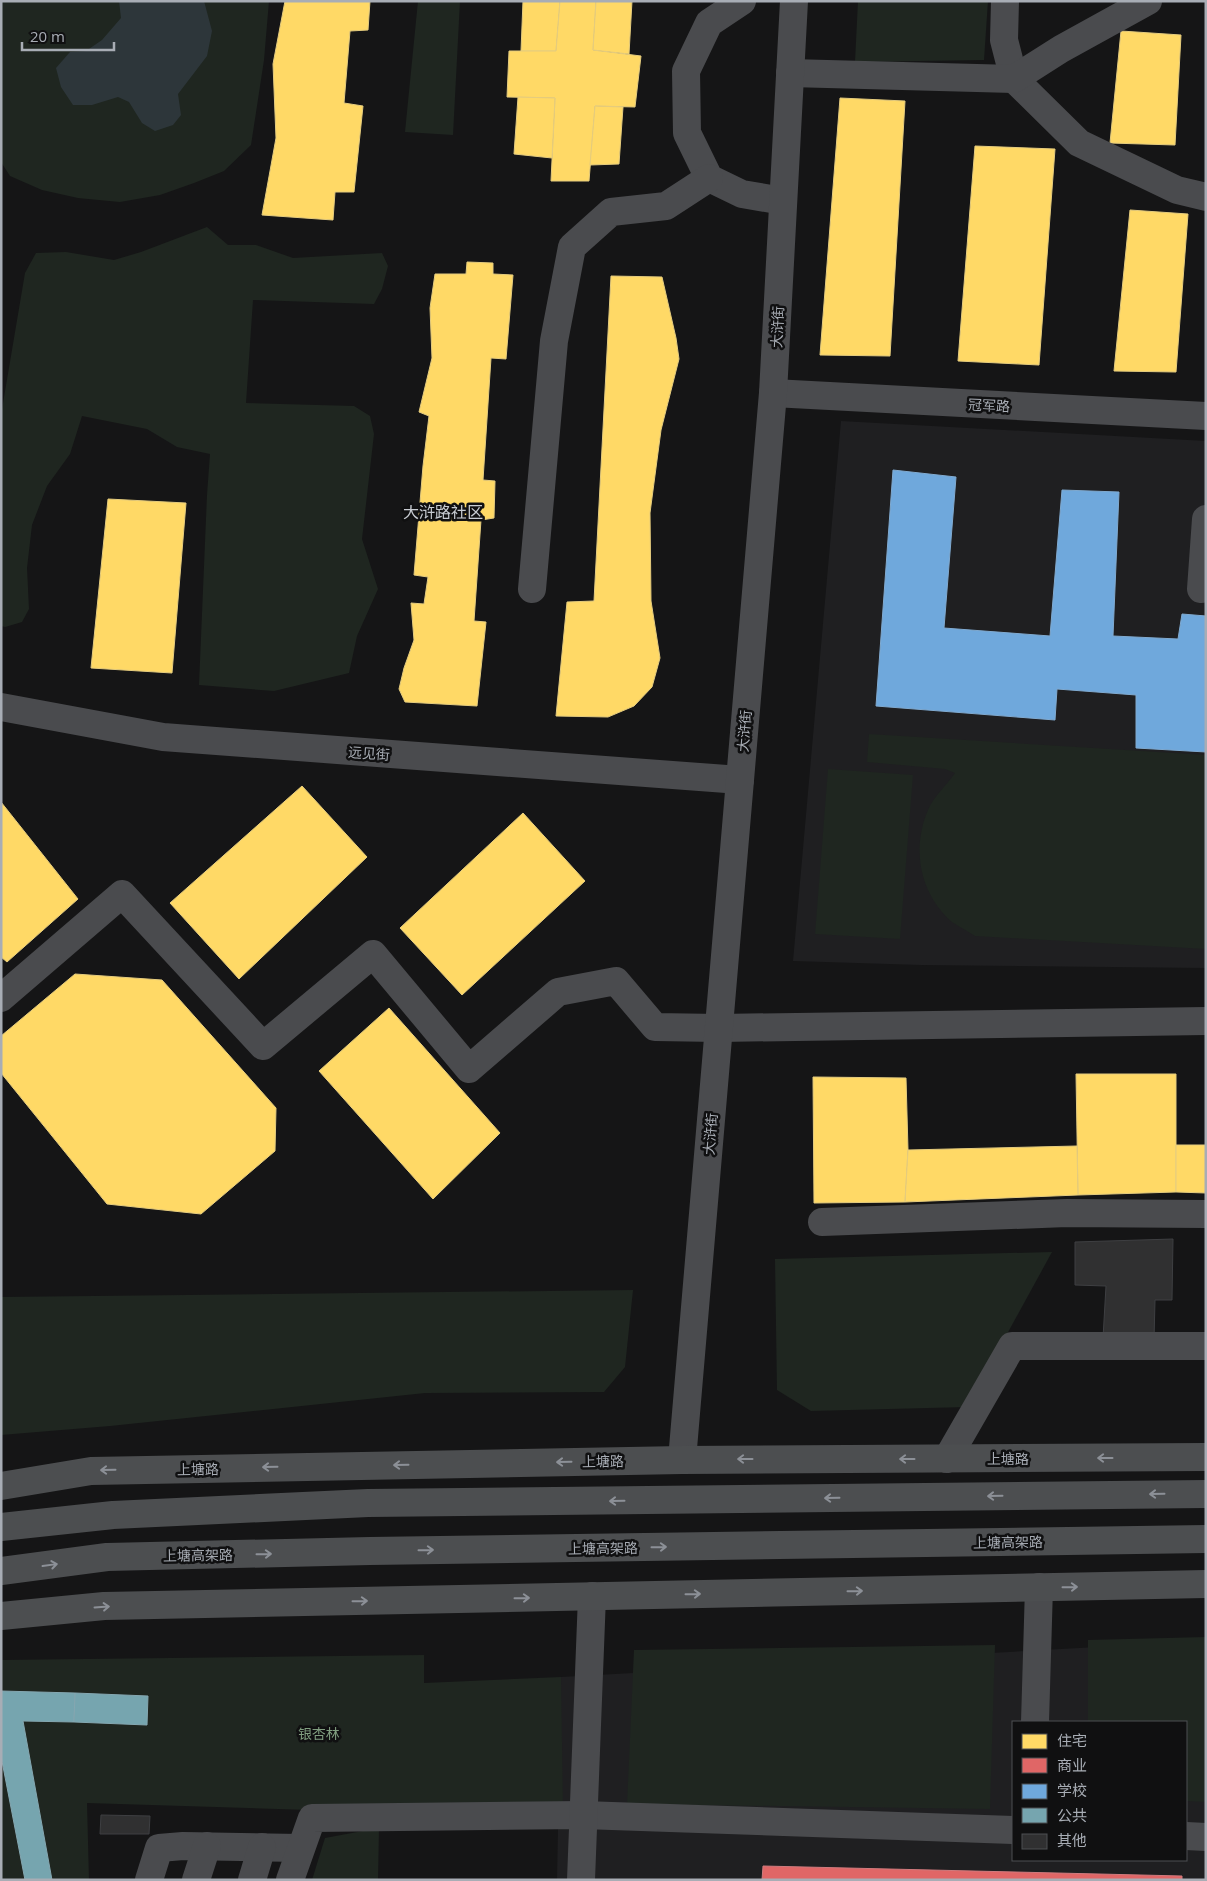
<svg xmlns="http://www.w3.org/2000/svg" width="1207" height="1881" viewBox="0 0 1207 1881" font-family="'Open Sans','Noto Sans SC',sans-serif">
	<rect width="100%" height="100%" fill="#151516"/>
	<!-- built -->
	<g fill="#1f1f21" fill-rule="evenodd">
		<path d="M841,421L1206,441V968L921,965L793,961Z"/>
		<path d="M1206,1641V1880H557L561,1677ZM1013,1722H1186V1860H1013Z"/>
	</g>
	<!-- green -->
	<g fill="#1f2620">
		<path d="M1,1H269L264,60L251,145L224,171L194,183L160,195L120,202L78,198L42,190L10,176L1,162Z"/>
		<path d="M418,1H460L453,135L405,132Z"/>
		<path d="M858,1H988L984,60L855,62Z"/>
		<path d="M207,227L228,245H256L293,258L382,253L388,266L382,289L374,304L253,300L246,403L354,406L370,416L374,434L362,539L378,589L357,636L349,673L274,691L199,685L207,495L210,454L177,447L147,429L82,416L70,454L47,486L32,525L27,568L29,609L22,622L5,627L1,626V415L25,273L36,253L66,252L114,260L141,252Z"/>
		<path d="M869,734L1206,755V949L975,936C968,931 959,927 952,922C920,894 911,849 928,810C933,797 947,785 955,773L945,769L867,762Z"/>
		<path d="M828,769L913,775L900,939L815,934Z"/>
		<path d="M1052,1252L967,1407L811,1411L777,1390L775,1259Z"/>
		<path d="M633,1290L625,1367L604,1392L425,1393L110,1426L1,1435V1297Z"/>
		<path d="M1206,1637V1802L1186,1801V1722H1088V1640Z"/>
		<path d="M995,1645L990,1809L627,1804L634,1650Z"/>
		<path d="M424,1655V1683L561,1677L563,1808L310,1810L87,1803L89,1880H1V1660Z"/>
		<path d="M379,1828L378,1880H312L325,1838Z"/>
	</g>
	<!-- water -->
	<path fill="#2d363a" d="M119,1H204L212,31L207,56L178,94L181,115L173,125L155,131L142,123L129,102L118,97L92,105H73L61,87L56,68L70,52L86,51L102,40L121,18Z"/>
	<!-- homes -->
	<g fill="#ffd966" stroke="#e5cc7e">
		<path d="M370,1L368,30L350,31L344,103L363,106L354,192H335L333,220L262,215L276,138L273,64L285,1Z"/>
		<path d="M523,1H560L556,51H521Z"/>
		<path d="M560,1H596L593,50L641,56L635,107L595,106L589,181H551L555,98L507,97L509,51H556Z"/>
		<path d="M596,1H632L629,54L593,50Z"/>
		<path d="M1121,31L1181,35L1175,145L1110,143Z"/>
		<path d="M518,97L555,98L552,158L514,154Z"/>
		<path d="M840,98L905,101L890,356L820,355Z"/>
		<path d="M595,106L623,107L619,164L590,165Z"/>
		<path d="M975,146L1055,149L1039,365L958,361Z"/>
		<path d="M1130,210L1188,214L1176,372L1114,371Z"/>
		<path d="M467,262L493,263V274L513,275L506,359L491,358L483,480L495,481L494,518L481,520L474,621L486,622L477,706L405,702L399,689L404,668L414,640L411,603L424,604L428,577L414,575L423,466L429,416L419,412L432,358L430,308L435,274H466Z"/>
		<path d="M611,276L662,277L676,338L679,359L661,430L650,513L651,601L660,658L652,687L634,706L608,717L556,716L567,602L594,601Z"/>
		<path d="M108,499L186,503L172,673L91,668Z"/>
		<path d="M302,786L367,857L239,979L170,903Z"/>
		<path d="M1,802L78,899L7,962L1,957Z"/>
		<path d="M523,813L585,881L462,995L400,928Z"/>
		<path d="M75,974L162,980L276,1108L275,1151L201,1214L107,1204L1,1073V1036Z"/>
		<path d="M389,1008L500,1133L433,1199L319,1071Z"/>
		<path d="M1076,1074H1176V1192L1078,1195Z"/>
		<path d="M813,1077L906,1078L908,1150L905,1202L814,1203Z"/>
		<path d="M1176,1145H1206V1193L1176,1192Z"/>
		<path d="M1077,1146L1078,1195L905,1202L908,1150Z"/>
	</g>
	<!-- shops -->
	<path fill="#e06666" stroke="#cf7b7e" d="M763,1866L1182,1876V1880H762Z"/>
	<!-- schools -->
	<path fill="#6fa8dc" stroke="#80aad0" d="M893,470L956,477L944,628L1050,636L1062,490L1119,492L1113,636L1178,639L1182,614L1206,616V752L1136,748V695L1057,689L1055,720L876,706Z"/>
	<!-- public -->
	<g fill="#76a5af" stroke="#85a7b1">
		<path d="M1,1691L75,1693L74,1722L23,1721L52,1880H25L1,1756Z"/>
		<path d="M75,1693L148,1696L147,1725L74,1722Z"/>
	</g>
	<!-- building -->
	<g fill="#303031" stroke="#3e3f42">
		<path d="M1173,1239L1172,1300H1155L1154,1340L1103,1338L1106,1286L1075,1285V1242Z"/>
		<path d="M101,1815L150,1816L149,1834H100Z"/>
	</g>
	<g fill="none" stroke-linecap="round" stroke-linejoin="round">
		<!-- minor -->
		<g stroke="#4a4b4e" stroke-width="28">
			<path d="M742,1L709,23L686,71L687,133L709,178L742,194L783,201"/>
			<path d="M1005,1L1004,40L1014,79L1079,143L1177,190L1206,197"/>
			<path d="M790,73L1014,79L1061,49L1148,1"/>
			<path d="M773,393L1206,416"/>
			<path d="M532,589L554,341L572,247L611,212L666,206L709,178"/>
			<path d="M1201,589L1206,519"/>
			<path d="M1,707L163,737L740,780"/>
			<path d="M1,998L122,894L263,1046L373,954L469,1069L558,992L616,981L655,1027L719,1028L1206,1021"/>
			<path d="M822,1222L1067,1213L1206,1214"/>
			<path d="M947,1459L1012,1346H1206"/>
			<path d="M682,1460L773,393L794,1"/>
			<path d="M1035,1722L1039,1587"/>
			<path d="M1186,1836L1206,1837"/>
			<path d="M149,1880L159,1848L183,1846L300,1848"/>
			<path d="M196,1880L207,1846"/>
			<path d="M252,1880L262,1847"/>
			<path d="M290,1880L312,1818L583,1815L1013,1830"/>
			<path d="M581,1880L592,1596"/>
		</g>
		<!-- major -->
		<g stroke="#4c4e50" stroke-width="28">
			<path d="M1,1486L91,1471L682,1460L1206,1457"/>
			<path d="M1,1616L104,1606L1206,1584"/>
		</g>
		<!-- highway -->
		<g stroke="#4c4e50" stroke-width="28">
			<path d="M1,1527L113,1515L368,1503L1206,1494"/>
			<path d="M1,1571L107,1557L370,1551L1206,1539"/>
		</g>
	</g>
	<!-- one-way arrows -->
	<defs><path id="oneway-shaft" d="M-6 0H5M1.5-3L5.5 0L1.5 3" fill="none" stroke-width="1.6" stroke-linecap="round" stroke-linejoin="round" transform="scale(1.25)"/></defs>
	<g stroke="#8c9097">
		<use href="#oneway-shaft" transform="translate(1105 1458) rotate(180)"/>
		<use href="#oneway-shaft" transform="translate(745 1459) rotate(180)"/>
		<use href="#oneway-shaft" transform="translate(907 1459) rotate(180)"/>
		<use href="#oneway-shaft" transform="translate(564 1462) rotate(179)"/>
		<use href="#oneway-shaft" transform="translate(401 1465) rotate(179)"/>
		<use href="#oneway-shaft" transform="translate(270 1467) rotate(179)"/>
		<use href="#oneway-shaft" transform="translate(108 1470) rotate(179)"/>
		<use href="#oneway-shaft" transform="translate(1157 1494) rotate(179)"/>
		<use href="#oneway-shaft" transform="translate(995 1496) rotate(179)"/>
		<use href="#oneway-shaft" transform="translate(832 1498) rotate(179)"/>
		<use href="#oneway-shaft" transform="translate(617 1501) rotate(179)"/>
		<use href="#oneway-shaft" transform="translate(659 1547) rotate(-1)"/>
		<use href="#oneway-shaft" transform="translate(426 1550) rotate(-1)"/>
		<use href="#oneway-shaft" transform="translate(264 1554) rotate(-1)"/>
		<use href="#oneway-shaft" transform="translate(50 1565) rotate(-8)"/>
		<use href="#oneway-shaft" transform="translate(1070 1587) rotate(-1)"/>
		<use href="#oneway-shaft" transform="translate(855 1591) rotate(-1)"/>
		<use href="#oneway-shaft" transform="translate(693 1594) rotate(-1)"/>
		<use href="#oneway-shaft" transform="translate(522 1598) rotate(-1)"/>
		<use href="#oneway-shaft" transform="translate(360 1601) rotate(-1)"/>
		<use href="#oneway-shaft" transform="translate(102 1607) rotate(-4)"/>
	</g>
	<g text-anchor="middle" dominant-baseline="central" stroke-width="5" stroke-linejoin="round" paint-order="stroke">
		<!-- street labels -->
		<g font-size="14" fill="#a8adb5" stroke="#101011">
			<text transform="translate(777 327) rotate(-87)">大浒街</text>
			<text transform="translate(989 405) rotate(3)">冠军路</text>
			<text transform="translate(744 731) rotate(-85)">大浒街</text>
			<text transform="translate(369 753) rotate(4)">远见街</text>
			<text transform="translate(710 1134) rotate(-85)">大浒街</text>
			<text x="1008" y="1458">上塘路</text>
			<text transform="translate(603 1461) rotate(-1)">上塘路</text>
			<text transform="translate(198 1469) rotate(-1)">上塘路</text>
			<text transform="translate(1008 1542) rotate(-1)">上塘高架路</text>
			<text transform="translate(603 1548) rotate(-1)">上塘高架路</text>
			<text transform="translate(198 1555) rotate(-1)">上塘高架路</text>
		</g>
		<!-- park labels -->
		<g font-size="14" fill="#819f80" stroke="#101011">
			<text x="319" y="1733">银杏林</text>
		</g>
		<!-- quarter labels -->
		<g font-size="16" fill="#c8ccd2" stroke="#101011">
			<text x="443" y="512">大浒路社区</text>
		</g>
	</g>
	<!-- border -->
	<rect width="1207" height="1881" fill="none" stroke="#a8adb5" stroke-width="5"/>
	<!-- legend -->
	<rect x="1012" y="1721" width="175" height="140" fill="#101011" stroke="#4d4f53"/>
	<rect x="1022" y="1734" width="25" height="15" fill="#ffd966" stroke="#4d4f53"/>
	<text x="1057" y="1746" font-size="15" fill="#a8adb5">住宅</text>
	<rect x="1022" y="1758" width="25" height="15" fill="#e06666" stroke="#4d4f53"/>
	<text x="1057" y="1771" font-size="15" fill="#a8adb5">商业</text>
	<rect x="1022" y="1784" width="25" height="15" fill="#6fa8dc" stroke="#4d4f53"/>
	<text x="1057" y="1796" font-size="15" fill="#a8adb5">学校</text>
	<rect x="1022" y="1808" width="25" height="15" fill="#76a5af" stroke="#4d4f53"/>
	<text x="1057" y="1821" font-size="15" fill="#a8adb5">公共</text>
	<rect x="1022" y="1834" width="25" height="15" fill="#303031" stroke="#4d4f53"/>
	<text x="1057" y="1846" font-size="15" fill="#a8adb5">其他</text>
	<!-- scale -->
	<path d="M22 42v8h92v-8" fill="none" stroke="#a8adb5" stroke-width="2.5"/>
	<text x="30" y="42" font-size="15" fill="#a8adb5" stroke="#101011" stroke-width="4" paint-order="stroke">20 m</text>
</svg>
